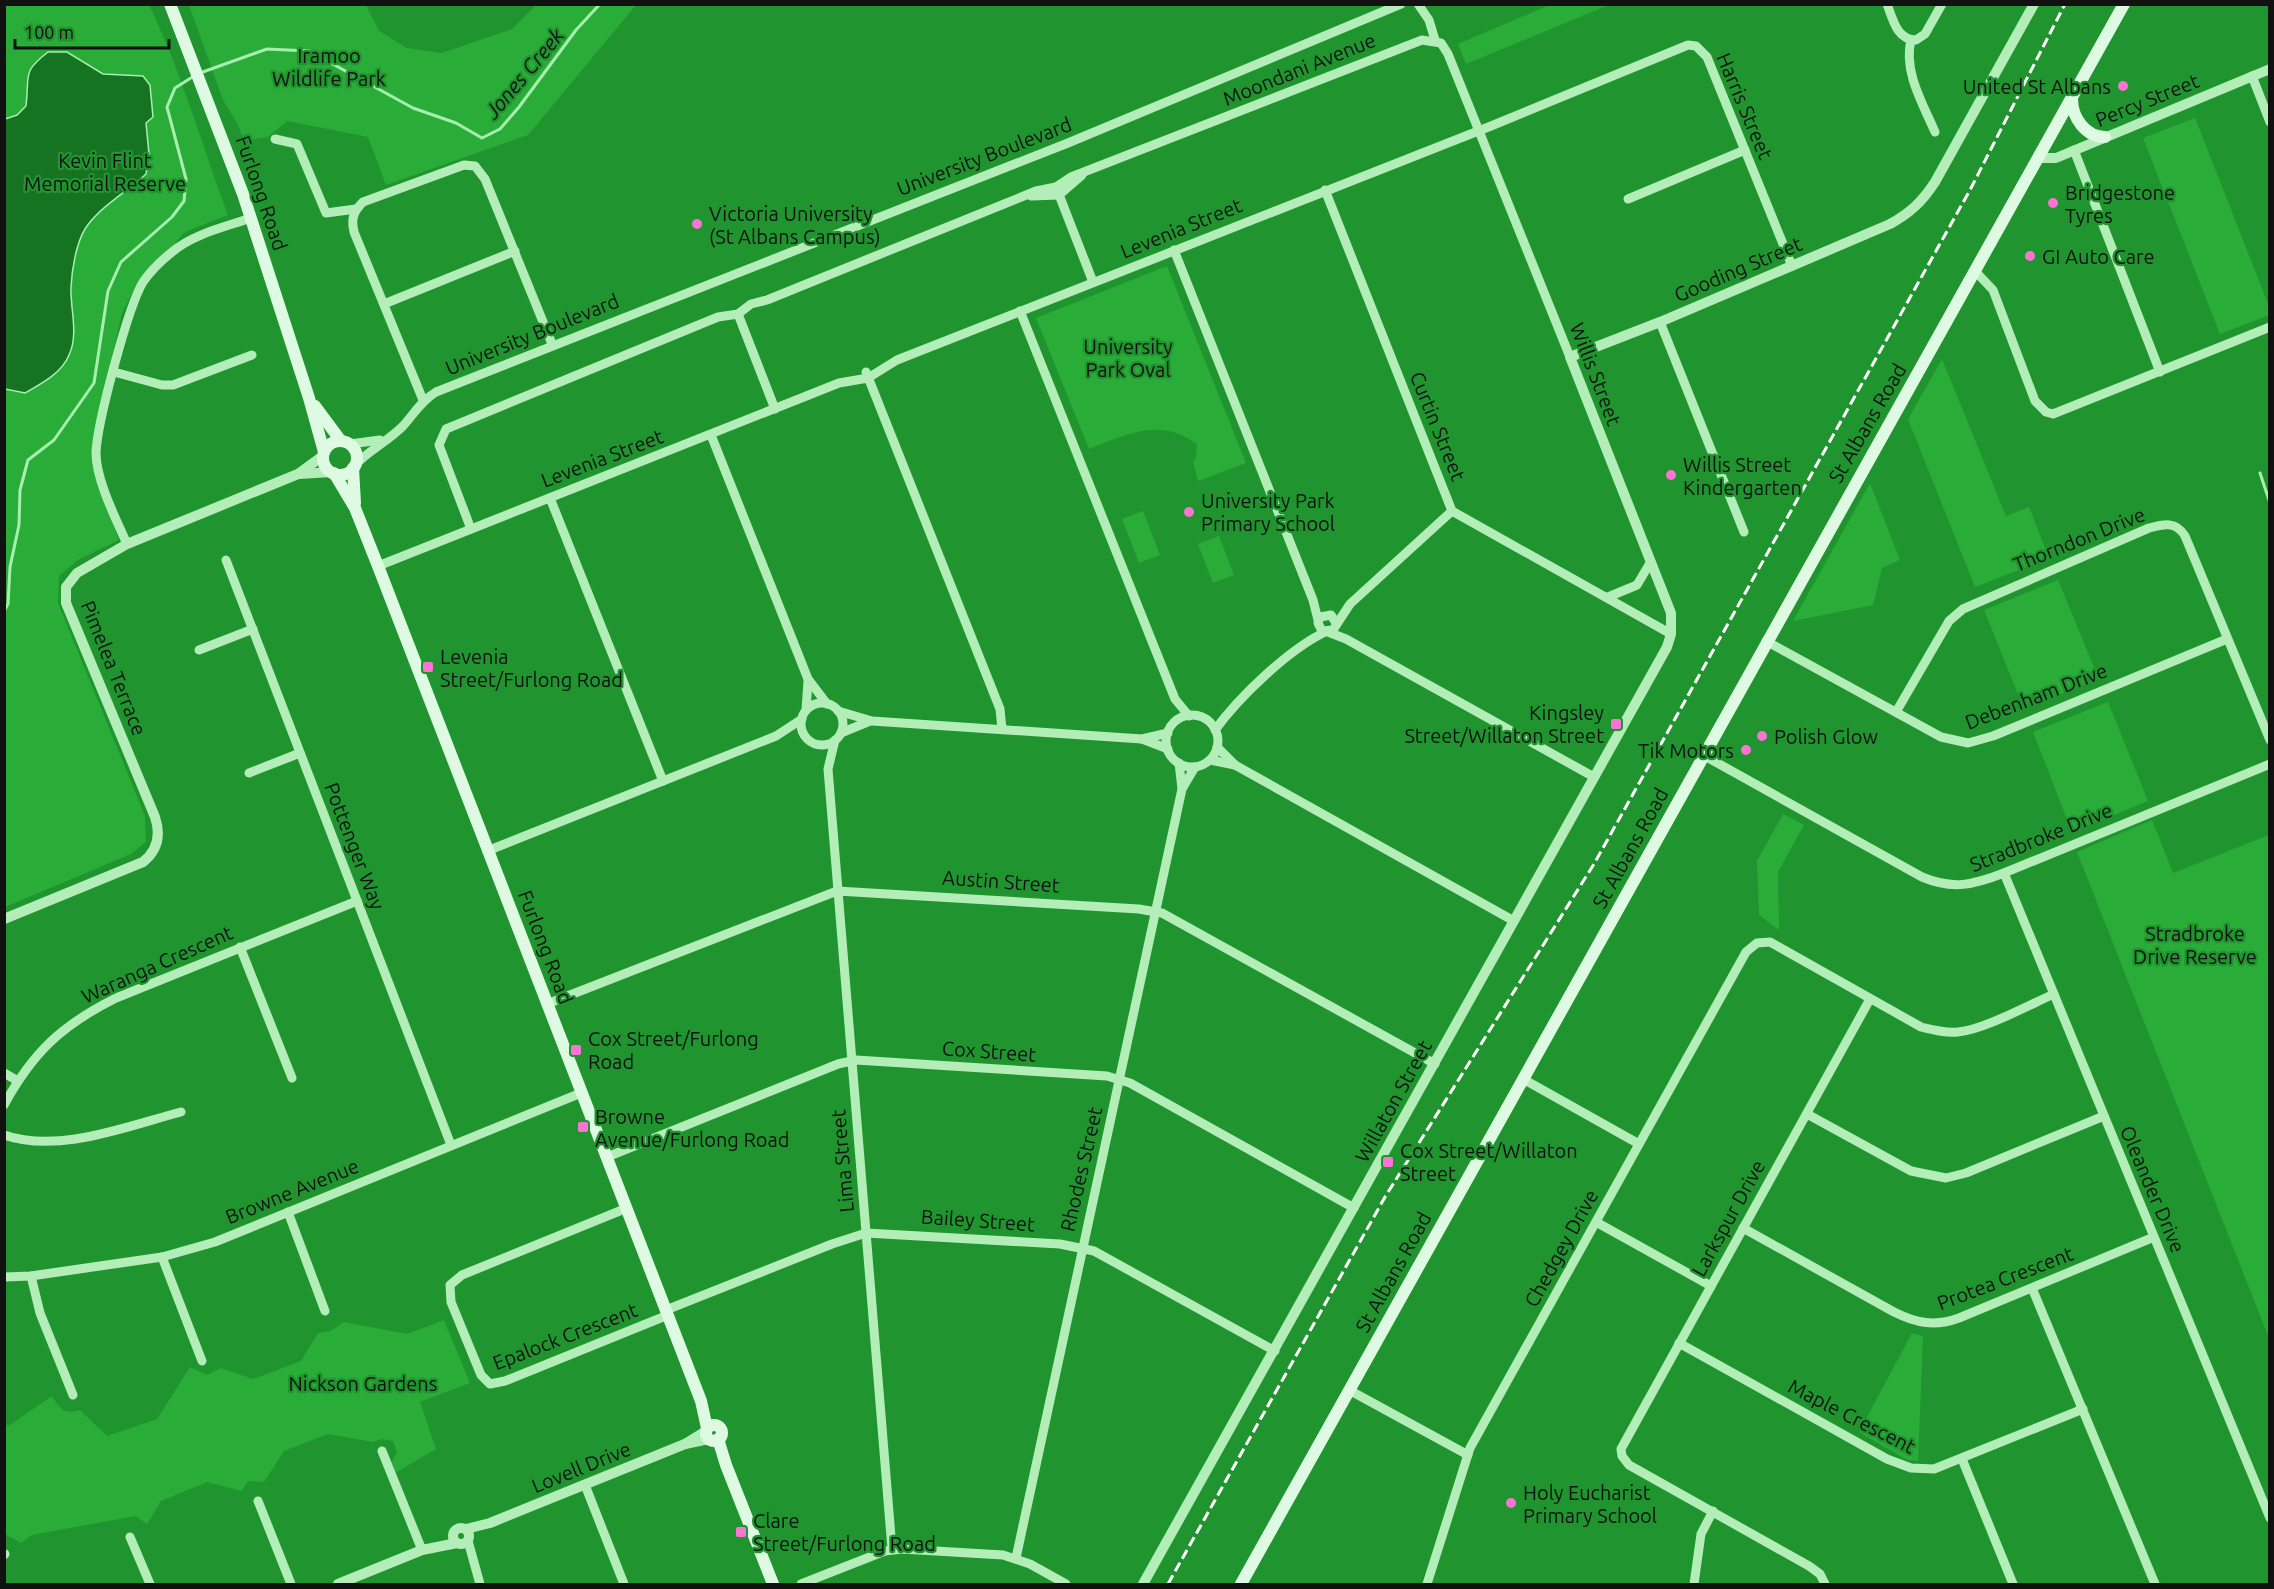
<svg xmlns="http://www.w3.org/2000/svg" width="2274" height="1589" viewBox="0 0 2274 1589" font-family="Ubuntu,sans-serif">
	<rect width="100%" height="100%" fill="#20942e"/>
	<!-- green -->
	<g fill="#29ad38">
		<path d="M1552,4L1609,5L1466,64L1458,44Z"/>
		<path d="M5,5H149C182,73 202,145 228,215L185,232L133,292L122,313L97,423L98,483L119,540L78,560L59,576L58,603L145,816L146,842L131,854L5,907Z"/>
		<path d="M189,5H366L379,31L407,48L442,53L512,29L536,5H636L528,135L386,185L368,137L287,121L268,137L244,141L238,125L223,100Z"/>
		<path d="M2195,118L2269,306V315L2220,334L2143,138Z"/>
		<path d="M1167,266L1246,463L1198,481L1193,461L1196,458L1197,444C1160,417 1127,434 1089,449L1036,318Z"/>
		<path d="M1942,359L2006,516L2029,507L2049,558L1975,587L1908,419Z"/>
		<path d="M1870,483L1900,560L1882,568L1873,605L1793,621Z"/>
		<path d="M1143,511L1160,555L1139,563L1122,519Z"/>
		<path d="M1219,536L1234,575L1213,583L1198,544Z"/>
		<path d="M2058,580L2099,679L2024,709L1984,610Z"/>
		<path d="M2108,702L2148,801L2072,832L2033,732Z"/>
		<path d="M1783,814L1804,825L1778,872L1779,930L1759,915L1757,861Z"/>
		<path d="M2152,820L2173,873L2269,835V1338L2077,852Z"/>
		<path d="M444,1320L470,1383L420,1402L436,1449L395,1473L392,1462L397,1452L393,1441L381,1439L372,1442L328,1434L284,1451L264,1482L248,1481L242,1491L207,1482L161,1501L147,1524L135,1516L32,1535L21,1543L5,1534V1425H10L52,1396C60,1409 64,1415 80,1410L107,1436L157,1419L190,1367L207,1375L221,1368L253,1379L301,1361L318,1333L331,1331L344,1322L407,1334Z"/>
		<path d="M1912,1333L1923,1336L1918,1461L1907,1460L1859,1432Z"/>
	</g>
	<!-- water -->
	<path fill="#167322" stroke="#a6efae" stroke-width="1.5" d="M48,52H67L103,74L143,76L150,85L153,117L146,123L149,154L146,174C127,192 99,207 85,229C76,244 72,269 71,287C70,308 79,334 69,355C62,373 41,384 25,393L5,389V119L17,115L26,106C30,75 21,73 48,52Z"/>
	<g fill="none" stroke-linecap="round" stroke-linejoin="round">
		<!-- stream -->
		<g stroke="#a6efae" stroke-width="3">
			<path d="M200,73L267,49L309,51L413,108L456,123L482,138L500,129L519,107L576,30L600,4"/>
			<path d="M2260,473L2270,503"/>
			<path d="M4,611L8,604L10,567L19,525L20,490L28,460L54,440L94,383L108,291L121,262L172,217L184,201L186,179L167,107L175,88L194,76"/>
		</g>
		<!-- minor -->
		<g stroke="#b3eeb9" stroke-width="9">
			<path d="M1418,4L1429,20L1435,40"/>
			<path d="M1887,4C1893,20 1897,40 1916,40L1925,34L1942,4"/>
			<path d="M1911,40C1903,71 1923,104 1935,132"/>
			<path d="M2252,76L2270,122"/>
			<path d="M275,139L297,144L326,213L356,209"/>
			<path d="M2074,150L2160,372"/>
			<path d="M1056,187L1093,282"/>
			<path d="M1325,190L1452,511L1671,634"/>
			<path d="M1031,196L1059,195L1082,175"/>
			<path d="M1628,199L1745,150"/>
			<path d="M1174,250L1313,600L1318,620"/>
			<path d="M1975,271L1993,290L2035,401L2046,412L2053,414L2270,327"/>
			<path d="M384,304L515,251"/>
			<path d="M1020,311L1175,699L1189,716"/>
			<path d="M738,314L775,409"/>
			<path d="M1660,322L1744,532"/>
			<path d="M114,372L162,385H173L252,355"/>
			<path d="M866,372L1000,709L1002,729"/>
			<path d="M423,400L354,232C351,219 353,212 363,202L464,165L475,166L485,179L552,344"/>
			<path d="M711,435L808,679L827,704"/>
			<path d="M350,444L380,440"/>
			<path d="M354,466C369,450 387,442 403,426C414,414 421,401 436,392L1068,143L1401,4"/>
			<path d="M550,498L663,781"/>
			<path d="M471,529L439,445L446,429L718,317L738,314L751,304L767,300L1036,191L1056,187L1071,177L1422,40L1441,43L1448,54L1570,357"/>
			<path d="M127,544C116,519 96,480 96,453C97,423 128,307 143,282C150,272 162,260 172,252C193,234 225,227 251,218"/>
			<path d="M226,560L451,1145"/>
			<path d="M378,566L839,383L868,378L897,360L1491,126L1688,45L1696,46L1707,57L1792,266"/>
			<path d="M1608,597L1637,585L1650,563"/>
			<path d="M1336,623L1331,615L1320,617L1318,623L1322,631L1333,630L1350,604L1452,511"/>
			<path d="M1328,632L1346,639L1594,777"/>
			<path d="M1766,641L1941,737L1968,743L1993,736L2227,639"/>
			<path d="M199,650L253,629"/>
			<circle cx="822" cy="724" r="21"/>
			<path d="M806,710L808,681"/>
			<path d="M838,711L872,721L1142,739L1168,733"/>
			<path d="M1896,712L1949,621L1963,609L2149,528C2164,524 2176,521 2185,536L2270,740"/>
			<circle cx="1192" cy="741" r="26"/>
			<path d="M1215,730C1239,697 1288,650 1325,632"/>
			<path d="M841,733L870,721"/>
			<path d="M1142,739L1168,749"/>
			<path d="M835,740L828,769L892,1549"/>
			<path d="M1217,747L1235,765"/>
			<path d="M1703,755L1922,877C1953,890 1973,885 2004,873L2270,764"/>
			<path d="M1210,760L1235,765L1514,921"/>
			<path d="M1179,763L1182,789"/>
			<path d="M249,773L300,753"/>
			<path d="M487,851L776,736L802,719"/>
			<path d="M2004,873L2270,1518"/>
			<path d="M240,947L292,1078"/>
			<path d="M547,1004L837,891L1139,909L1162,913L1435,1064"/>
			<path d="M4,1073L18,1081"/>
			<path d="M1523,1079L1639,1144"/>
			<path d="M4,1105C33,1052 62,1025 116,998L357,901"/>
			<path d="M1807,1114L1911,1171L1946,1178L1966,1173L2104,1116"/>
			<path d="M4,1135C59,1154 127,1126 181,1112"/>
			<path d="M607,1157L838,1064L856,1060L1107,1076L1130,1083L1354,1208"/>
			<path d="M627,1208L462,1275L450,1285L451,1302L481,1375L490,1384L505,1381L668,1315"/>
			<path d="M288,1212L325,1311"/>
			<path d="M1596,1222L1711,1286"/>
			<path d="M1743,1228L1894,1312C1916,1323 1935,1327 1959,1318L2154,1237"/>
			<path d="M162,1257L202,1361"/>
			<path d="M31,1276L40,1313L73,1395"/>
			<path d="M4,1277L31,1276L162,1257L215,1242L581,1093"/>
			<path d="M2032,1288L2155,1584"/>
			<path d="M666,1310L832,1244L866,1233L1060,1244L1094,1251L1275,1351"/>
			<path d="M1679,1343L1887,1459L1911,1468L1934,1469L2083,1409"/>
			<path d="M1349,1390L1468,1455"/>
			<path d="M382,1451L422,1550"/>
			<path d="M1962,1459L2013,1584"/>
			<path d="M585,1485L624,1584"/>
			<path d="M258,1501L291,1584"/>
			<path d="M130,1537L150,1584"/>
			<path d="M468,1541L480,1584"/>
			<path d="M4,1555L5,1554"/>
			<path d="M1016,1558L1182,789L1195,767"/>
			<path d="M801,1584L885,1551L902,1549L1003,1555L1030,1564L1066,1584"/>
			<path d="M1427,1584L1470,1448L1746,952L1757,943L1770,942L1921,1027C1933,1030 1945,1033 1958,1032C1983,1030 2029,1005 2054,994"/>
			<path d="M1694,1584L1701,1534L1713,1511"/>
			<path d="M1825,1584L1820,1574L1809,1566L1629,1465L1622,1456L1621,1449L1870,999"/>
		</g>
		<!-- tertiary -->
		<g stroke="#b3eeb9" stroke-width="10">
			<path d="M2038,158H2056L2270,69"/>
			<path d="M299,474L332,472"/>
			<path d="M4,919L143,862C158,850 161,835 155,817L66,603V587L77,573L127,544L298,474L324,455"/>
			<path d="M685,1444L706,1431"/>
			<circle cx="461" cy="1536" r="8"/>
			<path d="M466,1529L490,1523L685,1444L709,1439"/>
			<path d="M338,1584L422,1550L457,1543"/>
			<path d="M1143,1584L1667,647L1671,634V613L1570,357L1660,322L1890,224C1910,213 1922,202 1935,182L2034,4"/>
		</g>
		<!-- secondary -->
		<g stroke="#dffae3" stroke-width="12">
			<path d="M170,4L243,194L309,398L324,452"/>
			<path d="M2072,99C2072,118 2086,137 2105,137"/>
			<path d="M315,406L341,441"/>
			<circle cx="340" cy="458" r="17"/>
			<path d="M353,468L355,503"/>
			<path d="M334,473L355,508L378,566L701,1401L707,1428"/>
			<circle cx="714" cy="1433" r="8"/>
			<path d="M718,1439L726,1465L773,1584"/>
			<path d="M1241,1584L2124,4"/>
		</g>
		<!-- rail -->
		<path stroke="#fff" stroke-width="3" stroke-dasharray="10 4.5" stroke-linecap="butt" d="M1168,1584L1385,1197L1594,864L1970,190L2065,4"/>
	</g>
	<!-- markers -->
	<g fill="#fc73d6" stroke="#20942e" stroke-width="2">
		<circle cx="2123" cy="86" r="6"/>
		<circle cx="2053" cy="203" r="6"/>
		<circle cx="697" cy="224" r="6"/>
		<circle cx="2030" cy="256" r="6"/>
		<circle cx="1671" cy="475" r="6"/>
		<circle cx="1189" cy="512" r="6"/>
		<rect x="422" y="661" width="12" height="12" rx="3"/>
		<rect x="1610" y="718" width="12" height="12" rx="3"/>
		<circle cx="1762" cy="736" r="6"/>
		<circle cx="1746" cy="750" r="6"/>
		<rect x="570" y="1044" width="12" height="12" rx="3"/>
		<rect x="577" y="1121" width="12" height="12" rx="3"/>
		<rect x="1382" y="1156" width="12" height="12" rx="3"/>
		<circle cx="1511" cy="1503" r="6"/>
		<rect x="735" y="1526" width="12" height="12" rx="3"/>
	</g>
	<g text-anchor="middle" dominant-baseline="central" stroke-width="4.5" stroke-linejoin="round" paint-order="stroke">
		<!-- park labels -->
		<g font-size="20" fill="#111" stroke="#20942e">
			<text x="329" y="55">Iramoo<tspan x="329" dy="23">Wildlife Park</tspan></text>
			<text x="105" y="160">Kevin Flint<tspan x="105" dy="23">Memorial Reserve</tspan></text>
			<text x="1128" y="346">University<tspan x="1128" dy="23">Park Oval</tspan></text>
			<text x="2195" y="933">Stradbroke<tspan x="2195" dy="23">Drive Reserve</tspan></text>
			<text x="363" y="1383">Nickson Gardens</text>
		</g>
		<!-- street labels -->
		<g font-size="20" fill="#111" stroke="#20942e">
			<text transform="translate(1299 69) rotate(-22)">Moondani Avenue</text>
			<text transform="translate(2147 100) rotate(-22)">Percy Street</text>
			<text transform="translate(1745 106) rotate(67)">Harris Street</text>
			<text transform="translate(984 156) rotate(-21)">University Boulevard</text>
			<text transform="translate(262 193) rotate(71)">Furlong Road</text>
			<text transform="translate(1181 228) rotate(-22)">Levenia Street</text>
			<text transform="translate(1738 269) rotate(-23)">Gooding Street</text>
			<text transform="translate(532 334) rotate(-22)">University Boulevard</text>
			<text transform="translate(1596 374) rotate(69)">Willis Street</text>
			<text transform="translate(1867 423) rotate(-60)">St Albans Road</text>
			<text transform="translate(1438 426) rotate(68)">Curtin Street</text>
			<text transform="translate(602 458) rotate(-21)">Levenia Street</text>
			<text transform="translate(2079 539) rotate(-22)">Thorndon Drive</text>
			<text transform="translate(114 668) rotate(68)">Pimelea Terrace</text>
			<text transform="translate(2036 696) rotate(-21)">Debenham Drive</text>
			<text transform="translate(2041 837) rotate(-22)">Stradbroke Drive</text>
			<text transform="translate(355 846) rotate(69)">Pottenger Way</text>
			<text transform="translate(1630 848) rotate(-61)">St Albans Road</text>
			<text transform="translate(1001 881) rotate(4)">Austin Street</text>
			<text transform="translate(546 947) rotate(69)">Furlong Road</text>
			<text transform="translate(157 964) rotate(-24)">Waranga Crescent</text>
			<text transform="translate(989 1051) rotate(4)">Cox Street</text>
			<text transform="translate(1393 1101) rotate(-61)">Willaton Street</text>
			<text transform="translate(842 1161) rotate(-95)">Lima Street</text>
			<text transform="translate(1081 1169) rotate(-77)">Rhodes Street</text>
			<text transform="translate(2153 1189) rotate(67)">Oleander Drive</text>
			<text transform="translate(292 1191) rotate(-22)">Browne Avenue</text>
			<text transform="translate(1728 1218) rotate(-61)">Larkspur Drive</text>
			<text transform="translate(978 1220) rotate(4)">Bailey Street</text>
			<text transform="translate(1561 1248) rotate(-61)">Chedgey Drive</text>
			<text transform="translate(1393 1272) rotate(-61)">St Albans Road</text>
			<text transform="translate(2005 1278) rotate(-21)">Protea Crescent</text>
			<text transform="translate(565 1336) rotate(-21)">Epalock Crescent</text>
			<text transform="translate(1852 1416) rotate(27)">Maple Crescent</text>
			<text transform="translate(581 1467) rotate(-22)">Lovell Drive</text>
		</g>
		<!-- poi labels -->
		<g font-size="20" fill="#111" stroke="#20942e" text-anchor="start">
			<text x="2111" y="86" text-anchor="end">United St Albans</text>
			<text x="2065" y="192">Bridgestone<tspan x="2065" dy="23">Tyres</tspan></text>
			<text x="709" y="213">Victoria University<tspan x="709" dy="23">(St Albans Campus)</tspan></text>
			<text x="2042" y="256">GI Auto Care</text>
			<text x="1683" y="464">Willis Street<tspan x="1683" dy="23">Kindergarten</tspan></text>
			<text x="1201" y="500">University Park<tspan x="1201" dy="23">Primary School</tspan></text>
			<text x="440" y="656">Levenia<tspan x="440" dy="23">Street/Furlong Road</tspan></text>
			<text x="1604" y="712" text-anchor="end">Kingsley<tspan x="1604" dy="23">Street/Willaton Street</tspan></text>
			<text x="1774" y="736">Polish Glow</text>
			<text x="1734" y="750" text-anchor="end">Tik Motors</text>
			<text x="588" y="1038">Cox Street/Furlong<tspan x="588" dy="23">Road</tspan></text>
			<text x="595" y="1116">Browne<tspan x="595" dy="23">Avenue/Furlong Road</tspan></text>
			<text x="1400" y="1150">Cox Street/Willaton<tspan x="1400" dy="23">Street</tspan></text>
			<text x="1523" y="1492">Holy Eucharist<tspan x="1523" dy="23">Primary School</tspan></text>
			<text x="753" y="1520">Clare<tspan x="753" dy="23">Street/Furlong Road</tspan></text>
		</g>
		<!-- water labels -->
		<g font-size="21" font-style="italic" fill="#111" stroke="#20942e">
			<text transform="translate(524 73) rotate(-50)">Jones Creek</text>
		</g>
	</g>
	<!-- border -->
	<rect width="2274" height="1589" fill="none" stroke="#111111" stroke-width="12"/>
	<!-- scale -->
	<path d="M15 39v9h154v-9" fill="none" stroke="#111111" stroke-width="3"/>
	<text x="24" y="39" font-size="18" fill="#111111" stroke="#20942e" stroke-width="4.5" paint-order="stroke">100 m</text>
</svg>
